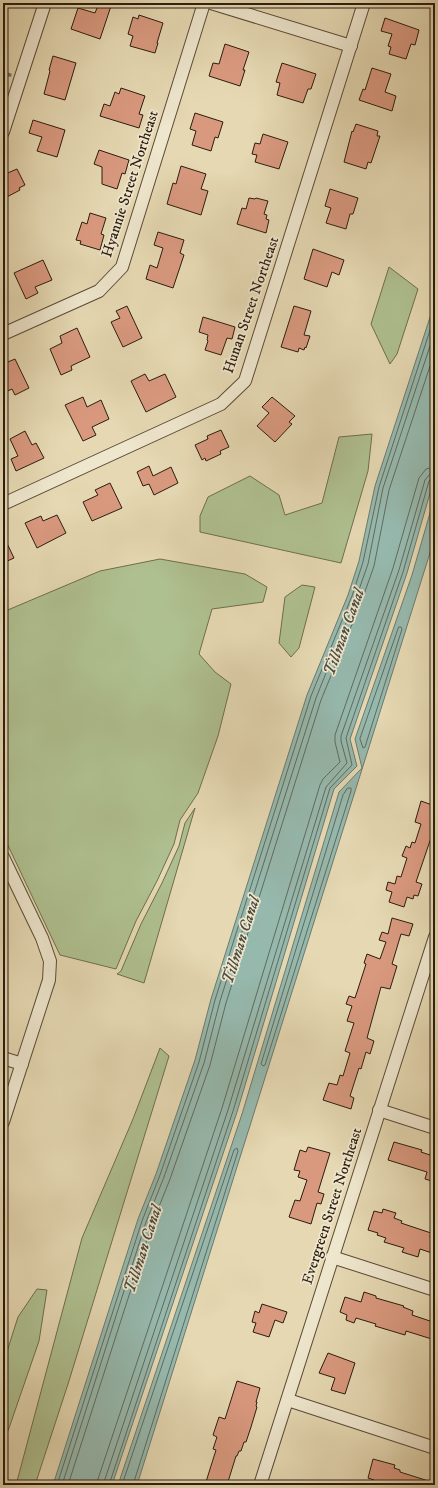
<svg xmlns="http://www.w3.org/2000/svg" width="438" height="1488" viewBox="0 0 438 1488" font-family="'IM FELL DW Pica',serif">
	<rect width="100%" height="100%" fill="#e5d8b2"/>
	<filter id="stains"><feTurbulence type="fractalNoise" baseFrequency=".005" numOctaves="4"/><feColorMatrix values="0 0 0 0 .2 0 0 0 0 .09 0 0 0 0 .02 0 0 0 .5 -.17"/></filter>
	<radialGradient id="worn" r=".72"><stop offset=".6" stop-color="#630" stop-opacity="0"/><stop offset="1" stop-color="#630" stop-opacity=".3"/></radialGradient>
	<!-- green -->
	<g fill="#afc090" stroke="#6e6e4f">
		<path d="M389,267L418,289L397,354L390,364L371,324Z"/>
		<path d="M372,434L368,471L341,563L200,532V516L208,497L250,476L279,495L285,515L322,503L339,437Z"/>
		<path d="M160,559L245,574L267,587L263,602L212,609L199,654L215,672L231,684L218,736L198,793L180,820L174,844L157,881L136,921L116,969L60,955L3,835V612L100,571Z"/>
		<path d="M302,585L315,587L299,648L291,657L279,643L285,597Z"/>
		<path d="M195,808L144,983L117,974L121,971L141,924L162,883L179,846L185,823Z"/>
		<path d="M160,1048L169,1056L68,1384L35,1485H16L82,1238L133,1119Z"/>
		<path d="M37,1289L47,1290L39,1341L8,1431L3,1436V1364L18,1317Z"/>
	</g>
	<!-- water -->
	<g fill="#96b9ae" stroke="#6c7a6e">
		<path d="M435,302V476L407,573L350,739L357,766L334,789L237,1112L112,1485H53L138,1219L156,1174L195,1060L211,999L307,695L348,595L359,561L375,486Z"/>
		<path d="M435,496V537L137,1485H118L242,1114L339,792L362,768L355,739L412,575Z"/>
	</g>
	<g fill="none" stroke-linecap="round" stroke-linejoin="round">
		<!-- shore -->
		<g stroke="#616a5e" stroke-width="1">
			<path d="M399,627H401L402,629L365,747L363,748L360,739Z"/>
			<path d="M348,788H351V791L265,1065L263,1066L261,1064L343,795Z"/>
			<path d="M57,1485L142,1221L160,1175L199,1062L215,1000L311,696L352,596L363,562L379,487L435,315"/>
			<path d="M62,1485L146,1222L164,1177L204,1063L220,1001L316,698L356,598L368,564L383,488L435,331"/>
			<path d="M68,1485L152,1224L170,1179L210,1065L226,1003L321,700L362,600L374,566L389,490L435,351"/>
			<path d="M97,1485L98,1479L222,1108L320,785L323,779L340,762L335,742V735L393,568L419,478L426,469L435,467"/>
			<path d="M103,1485L228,1110L326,787L347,763L341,741V736L399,570L425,480L429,475L435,473"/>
			<path d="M109,1485L233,1111L330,788L352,765L346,738L403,572L429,481L431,479L435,478"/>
			<path d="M122,1485L234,1150L237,1148L238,1151L133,1485"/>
		</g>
		<!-- stream -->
		<path stroke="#6c7a6e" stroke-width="3.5" d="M3,73L10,75"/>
	</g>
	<!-- building -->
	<g fill="#d9997f" stroke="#2c1c0e">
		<path d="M99,3H112L100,39L71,29L78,8L95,13Z"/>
		<path d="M139,15L163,23L157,43H158L155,53L130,46L133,36L128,34L133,17L138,19Z"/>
		<path d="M385,18L419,30L415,45L411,44L406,59L389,54L391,47L388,46L392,34L381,31Z"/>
		<path d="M225,44L249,52L243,70H245L240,86L209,76L213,63L219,64Z"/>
		<path d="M53,56L76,63L65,100L44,94L50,71L49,70Z"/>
		<path d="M282,63L316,74L311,89H308L303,103L277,95L280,83L276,82Z"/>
		<path d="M372,68L391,74L385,92L396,96L392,111L359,100L363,89L365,90Z"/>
		<path d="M121,88L145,96L139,114L143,115L139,128L100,116L104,104L110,106L115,92L119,94Z"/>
		<path d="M195,113L223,122L218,138L215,137L211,151L192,145L196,131L190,129Z"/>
		<path d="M33,120L65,130L57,157L37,151L42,137L29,133Z"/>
		<path d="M356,124L378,131L377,136H380L371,163L368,162L366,169L344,162L352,131L353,132Z"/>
		<path d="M263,134L288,142L279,169L255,162L257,155L252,154L255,143L260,144Z"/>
		<path d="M99,150L129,160L125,174L122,173L117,189L102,184V167L94,164Z"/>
		<path d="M181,166L206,174L201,189L208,191L201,215L167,204L173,183L176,184Z"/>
		<path d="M17,169L25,185L19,188L20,190L3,199V175Z"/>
		<path d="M330,189L358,198L353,214H350L346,229L326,223L331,208L325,206Z"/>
		<path d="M249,198L255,199L256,198L268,201L264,214L267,215L266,219L269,220L266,233L237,224L242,208L246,209Z"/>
		<path d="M90,213L106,218L101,234L104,235L100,250L80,244L81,241L76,240L82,222L87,224Z"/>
		<path d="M158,232L184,240L180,253L184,255L173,288L146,279L150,265L157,268L163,248L154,245Z"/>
		<path d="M313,249L344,260L339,275L332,272L327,287L304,279Z"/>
		<path d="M43,260L52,280L35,287L38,293L26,299L14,273Z"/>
		<path d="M127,306L142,338L123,347L111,322L120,318L116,311Z"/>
		<path d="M294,306L311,311L304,335L310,336L306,348L305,347L304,350L299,348L298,352L281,347Z"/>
		<path d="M203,317L235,327L232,339L227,338L221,355L205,350L208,341L207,340L208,335L199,332Z"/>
		<path d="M77,328L90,357L71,366L72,370L61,375L50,349L62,343L60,336Z"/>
		<path d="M15,359L29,388L15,395L12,389L3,393V364Z"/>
		<path d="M145,374L149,381L165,374L176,397L146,412L131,381Z"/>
		<path d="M83,397L87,407L101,400L109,419L92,427L96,435L83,441L65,405Z"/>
		<path d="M272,397L295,416L289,422L292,424L275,442L257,426L269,413L262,407Z"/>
		<path d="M221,430L229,447L220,451L221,454L206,461L205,458L202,460L195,445L208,439L207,436Z"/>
		<path d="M25,431L32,445L36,443L44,458L16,471L11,459L18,456L10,439Z"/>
		<path d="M149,466L153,476L171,467L178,483L154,495L149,484L143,486L137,472Z"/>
		<path d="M110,483L122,508L92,521L83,502L98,495L95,490Z"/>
		<path d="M57,515L66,533L37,548L25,523L41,516L43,521Z"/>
		<path d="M3,535L14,558L3,563Z"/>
		<path d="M421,801L435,806V833L433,832L416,882L422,884L418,896L414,895L413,899L407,897L404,907L389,902L392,892L386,890L388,882L395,884L397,876L401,877L407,858L402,856L406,846L410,848L412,842L415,843L421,824L415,822Z"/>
		<path d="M392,918L413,924L409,936L401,934L392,964L397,966L390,989L381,987L367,1038L374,1041L370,1054L366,1052L361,1069L359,1068L350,1096L354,1098L351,1109L323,1100L329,1083L337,1085L340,1075L343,1076L350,1053L345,1051L354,1023L347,1021L352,1006L346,1004L349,996L355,998L357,992L366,964L364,963L367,954L380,959L386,942L379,940L382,932L388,934Z"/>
		<path d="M394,1142L422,1150L421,1152L433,1156V1154H435V1182L425,1179L427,1172L388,1160Z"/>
		<path d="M308,1147L330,1153L318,1192L324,1194L321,1204L317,1203L311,1224L289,1217L295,1200L300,1201L307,1180L298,1177L300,1171L294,1170L300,1150L306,1152Z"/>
		<path d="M383,1209L396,1213L394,1218L402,1221L401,1223L431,1233L430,1237L435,1239V1254L420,1249L418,1257L402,1252L404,1248L384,1242L386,1238L377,1235L378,1233L368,1230L374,1211L382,1213Z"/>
		<path d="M364,1292L376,1296V1298L404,1306L403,1307L413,1311L412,1315L433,1322L432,1324L435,1325V1340L406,1331L405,1335L375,1326L376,1324L356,1318L354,1323L346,1320L347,1315L340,1312L345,1297L361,1302Z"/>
		<path d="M262,1304L287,1312L283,1323L275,1320L269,1337L253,1332L256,1323L252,1322L255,1311L259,1313Z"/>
		<path d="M328,1353L355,1363L345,1394L331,1390L335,1378L319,1373Z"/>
		<path d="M237,1381L260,1388L256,1402H257L256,1406L257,1407L251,1427L246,1442H244L241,1451H239L237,1456H236L227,1485H205L216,1450L213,1449L217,1437L213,1435L219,1417L225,1419Z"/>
		<path d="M373,1459L395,1465L394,1468L400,1470V1472L435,1483V1485H397L386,1482L385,1485H372L374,1480L368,1478Z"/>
	</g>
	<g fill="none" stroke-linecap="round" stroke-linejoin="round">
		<!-- minor casing -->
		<g stroke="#5a4b37" stroke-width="14">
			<g id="minor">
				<path d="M211,3L351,46"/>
				<path d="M3,132L45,3"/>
				<path d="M3,334L99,291L122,267L204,3"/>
				<path d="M3,504L221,404L245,381L364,3"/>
				<path d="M3,857L42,938L50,961L49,980L3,1122"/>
				<path d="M3,1058L22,1064"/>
				<path d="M379,1110L435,1128"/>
				<path d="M332,1257L435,1290"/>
				<path d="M288,1400L435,1448"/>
				<path d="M260,1485L435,937"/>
			</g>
		</g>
		<!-- minor -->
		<use href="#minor" stroke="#eee6cd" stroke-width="12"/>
	</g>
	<g text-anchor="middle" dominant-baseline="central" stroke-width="3.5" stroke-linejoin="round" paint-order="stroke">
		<!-- street labels -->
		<g font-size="15" fill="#2c1c0e" stroke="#eee6cd">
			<text transform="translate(130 184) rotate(-72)">Hyannie Street Northeast</text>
			<text transform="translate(251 305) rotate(-71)">Hunan Street Northeast</text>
			<text transform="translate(332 1206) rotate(-72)">Evergreen Street Northeast</text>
		</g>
		<!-- water labels -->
		<g font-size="16" font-style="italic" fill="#4c4b3e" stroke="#eee6cd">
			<text transform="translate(344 632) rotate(-70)">Tillman Canal</text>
			<text transform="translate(241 940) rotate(-72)">Tillman Canal</text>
			<text transform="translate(143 1249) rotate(-72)">Tillman Canal</text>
		</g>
	</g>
	<!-- margin -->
	<rect width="438" height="1488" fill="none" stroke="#e5d8b2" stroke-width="16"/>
	<rect x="4" y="4" width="430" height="1480" fill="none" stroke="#2c1c0e" stroke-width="2"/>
	<rect x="8" y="8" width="422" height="1472" fill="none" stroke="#2c1c0e"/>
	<rect width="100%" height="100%" filter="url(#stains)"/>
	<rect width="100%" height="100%" fill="url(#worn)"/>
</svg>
